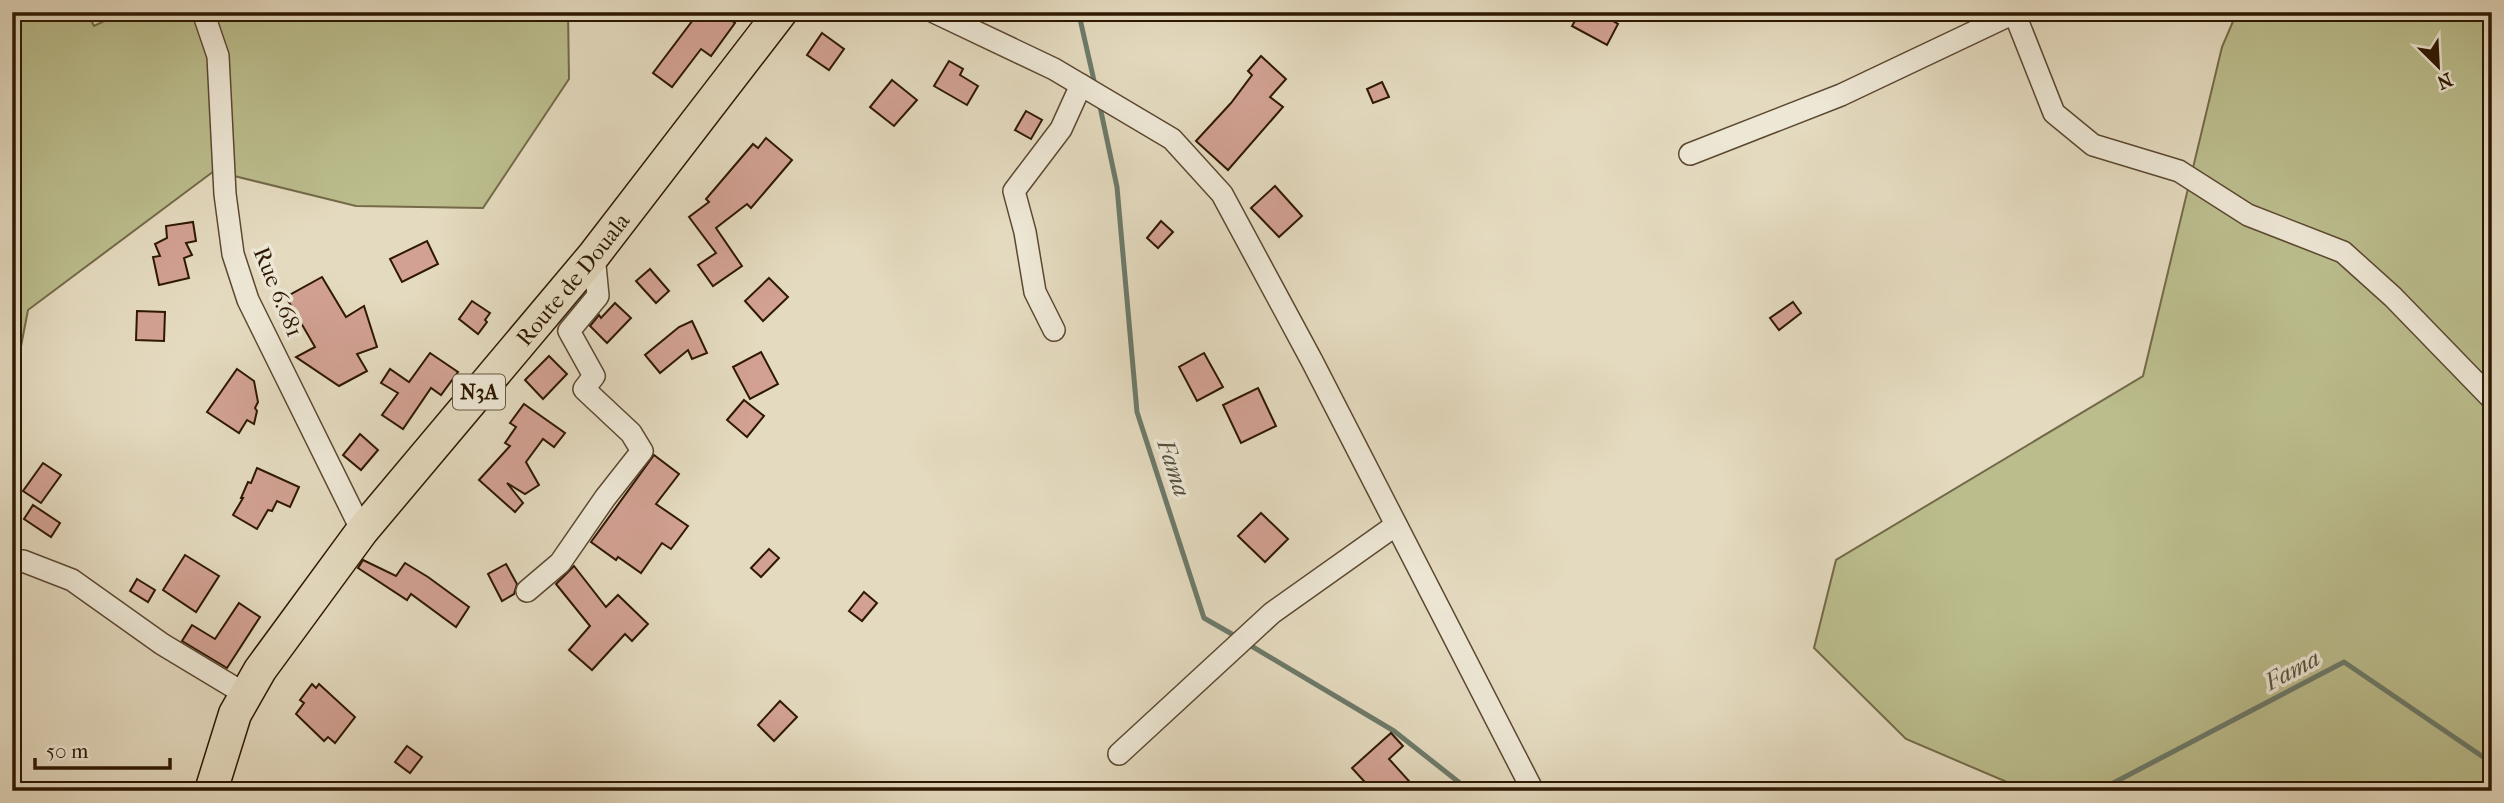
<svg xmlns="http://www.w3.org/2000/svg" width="2504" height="803" viewBox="0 0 2504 803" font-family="'IM FELL French Canon',serif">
	<rect width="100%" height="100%" fill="#e4dabf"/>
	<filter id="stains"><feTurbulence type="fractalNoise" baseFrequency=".00286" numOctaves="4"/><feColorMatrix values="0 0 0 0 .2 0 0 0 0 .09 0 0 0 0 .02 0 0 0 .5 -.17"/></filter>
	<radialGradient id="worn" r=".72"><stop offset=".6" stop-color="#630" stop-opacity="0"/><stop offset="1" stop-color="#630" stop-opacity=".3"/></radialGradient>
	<!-- green -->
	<g fill="#bbbd8d" stroke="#746a48" stroke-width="2">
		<path d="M12,12H87L94,26L123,12H568L569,79L483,208L356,206L214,171L28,310L12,393Z"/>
		<path d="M2237,12H2492V791H2028L1906,739L1814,648L1836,560L2143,376L2222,47Z"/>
	</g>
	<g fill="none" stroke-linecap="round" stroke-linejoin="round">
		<!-- stream -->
		<g stroke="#6c7a6a" stroke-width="5">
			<path d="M1076,12L1080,19L1095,85"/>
			<path d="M1099,102L1117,187L1137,412L1204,618L1237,637"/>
			<path d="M1248,644L1394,731L1470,791"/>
			<path d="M2098,791L2344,662L2492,763"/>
		</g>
	</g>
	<!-- building -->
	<g fill="#d2a193" stroke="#2e1802" stroke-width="2">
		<path d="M699,12H720L735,23L711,56L701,49L672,87L653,73Z"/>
		<path d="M1580,12H1597L1618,24L1607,45L1572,26Z"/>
		<path d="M822,33L844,49L829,70L807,55Z"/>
		<path d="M1261,56L1286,79L1270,97L1283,107L1228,170L1196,141L1231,103L1252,75L1248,71Z"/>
		<path d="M949,61L963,69L960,75L978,86L967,105L934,86Z"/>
		<path d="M892,80L917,100L894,126L870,107Z"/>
		<path d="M1382,82L1389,97L1373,103L1367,89Z"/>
		<path d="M1026,111L1042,120L1031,139L1015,130Z"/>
		<path d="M766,138L792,160L751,208L747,204L716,228L742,266L713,286L698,265L716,253L689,217L709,202L706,199L753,144L758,148Z"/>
		<path d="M1275,186L1302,216L1279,237L1251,208Z"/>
		<path d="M1161,221L1173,232L1158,248L1147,238Z"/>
		<path d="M193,222L196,241L186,243L192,255L184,258L189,278L159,285L153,257L160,256L155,244L167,238L166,226Z"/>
		<path d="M427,241L438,264L402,282L390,259Z"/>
		<path d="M650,269L669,291L656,303L636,281Z"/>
		<path d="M322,277L346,317L364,306L377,347L357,354L367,371L339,386L296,357L315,347L286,297Z"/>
		<path d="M769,278L788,297L763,321L745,301Z"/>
		<path d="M472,301L490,313L485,320L487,322L478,334L459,319Z"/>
		<path d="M1793,302L1801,313L1779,330L1770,318Z"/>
		<path d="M615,303L631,318L607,343L590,326L599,315L601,318Z"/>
		<path d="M137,311L165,312L164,341L136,340Z"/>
		<path d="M692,321L707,353L692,359L688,350L660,373L645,355L679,327Z"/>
		<path d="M761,352L778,384L750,399L733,367Z"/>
		<path d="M430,353L458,372L441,395L431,388L403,429L382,415L398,393L381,383L390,369L409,382Z"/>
		<path d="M1204,353L1223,387L1197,401L1179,367Z"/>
		<path d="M549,356L567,374L543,399L525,380Z"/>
		<path d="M237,369L254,381L258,402L255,408L257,411L254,424L247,420L239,433L207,412Z"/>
		<path d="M1258,388L1276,426L1241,443L1223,405Z"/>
		<path d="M744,400L764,416L747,437L727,420Z"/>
		<path d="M524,404L565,433L554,447L543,439L526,462L539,485L525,494L507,483L523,503L515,512L479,480L510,446L505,443L516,427L510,423Z"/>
		<path d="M360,434L378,450L361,470L343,455Z"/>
		<path d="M654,455L679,474L656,504L688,526L671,549L662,543L641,573L618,557L616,560L591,542Z"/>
		<path d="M43,463L61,475L41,503L23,491Z"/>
		<path d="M257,468L299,487L290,507L277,501L272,511L268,510L257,529L233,515L243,498H241L248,482L251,483Z"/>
		<path d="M33,505L60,523L51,537L24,519Z"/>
		<path d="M1261,513L1288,539L1265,562L1238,536Z"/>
		<path d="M769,549L779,558L761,577L751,568Z"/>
		<path d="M185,555L219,576L196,612L163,590Z"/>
		<path d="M363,560L396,576L405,563L428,577L469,607L456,627L411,594L407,600L358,568Z"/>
		<path d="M506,564L517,584L514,594L502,601L488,574Z"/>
		<path d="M574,566L606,607L618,595L648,624L632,641L625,634L592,670L569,650L590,626L556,584Z"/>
		<path d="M137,579L155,590L148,602L130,591Z"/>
		<path d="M864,592L877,603L862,621L849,611Z"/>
		<path d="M239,603L260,617L227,668L182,641L192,625L215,639Z"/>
		<path d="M312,684L316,688L319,684L355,717L335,743L328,737L324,741L296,714L304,703L300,700Z"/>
		<path d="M780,701L797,717L774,741L758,725Z"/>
		<path d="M1391,733L1403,746L1389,759L1418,791H1373L1352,768Z"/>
		<path d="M407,746L422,757L410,773L395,762Z"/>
	</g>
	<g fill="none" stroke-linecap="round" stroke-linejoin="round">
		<!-- minor casing -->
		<g stroke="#5c4831" stroke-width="24">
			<g id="minor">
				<path d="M203,12L218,56L225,194L233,254L248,300L362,531"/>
				<path d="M934,12L1054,69L1172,139L1222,194L1312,361L1533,791"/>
				<path d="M2014,12L2054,113L2093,145L2179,171L2248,215L2343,252L2393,297L2492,399"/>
				<path d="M1690,154L1841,95L2014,13"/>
				<path d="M1054,330L1035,292L1025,232L1014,191L1061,129L1081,85"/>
				<path d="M12,563L23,561L72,580L162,644L245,694"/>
				<path d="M527,591L560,563L605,498L642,451L631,433L584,389L594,376L569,331L598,296L594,255"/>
				<path d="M1119,754L1272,613L1396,525"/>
			</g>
		</g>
		<!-- highway casing -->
		<g stroke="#2e1802" stroke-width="35">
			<g id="highway">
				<path id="s1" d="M211,791L235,714L260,670L362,531L594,255L781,12"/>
			</g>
		</g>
		<!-- minor -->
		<use href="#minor" stroke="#ede7d5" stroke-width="21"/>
		<!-- highway -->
		<use href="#highway" stroke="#e4dabf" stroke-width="32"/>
	</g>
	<g text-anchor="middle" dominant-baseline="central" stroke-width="7" stroke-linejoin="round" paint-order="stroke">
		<!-- shield labels -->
		<rect fill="#ede7d5" stroke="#675641" stroke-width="2" x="453" y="374.5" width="52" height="35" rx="5"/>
		<g font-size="21" font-weight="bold" fill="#2e1802">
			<text x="479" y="392">N3A</text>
		</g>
		<!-- street labels -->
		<g font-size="23" fill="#2e1802" stroke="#ede7d5">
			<text stroke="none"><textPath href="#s1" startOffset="632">Route de Douala</textPath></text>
			<text transform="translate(278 292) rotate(68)">Rue 6.681</text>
		</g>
		<!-- water labels -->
		<g font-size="24" font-style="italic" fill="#52513f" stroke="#ede7d5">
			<text transform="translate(1174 468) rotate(72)">Fama</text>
			<text transform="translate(2292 670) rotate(-28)">Fama</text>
		</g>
	</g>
	<!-- margin -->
	<rect width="2504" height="803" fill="none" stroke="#e4dabf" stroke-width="42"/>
	<rect x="14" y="14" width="2476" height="775" fill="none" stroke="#2e1802" stroke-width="3.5"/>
	<rect x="21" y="21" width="2462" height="761" fill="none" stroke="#2e1802" stroke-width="2"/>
	<!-- north arrow -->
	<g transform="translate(2438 66) rotate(156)" stroke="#ede7d5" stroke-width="5" paint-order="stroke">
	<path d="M0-5L12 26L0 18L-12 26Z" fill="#2e1802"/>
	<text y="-10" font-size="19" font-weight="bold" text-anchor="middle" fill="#2e1802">N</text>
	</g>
	<!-- scale -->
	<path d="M35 758v10h135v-10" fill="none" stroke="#2e1802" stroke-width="3.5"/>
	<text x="46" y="758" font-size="21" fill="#2e1802" stroke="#ede7d5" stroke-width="5" paint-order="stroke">50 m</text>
	<rect width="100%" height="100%" filter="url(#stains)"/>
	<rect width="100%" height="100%" fill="url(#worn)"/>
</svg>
